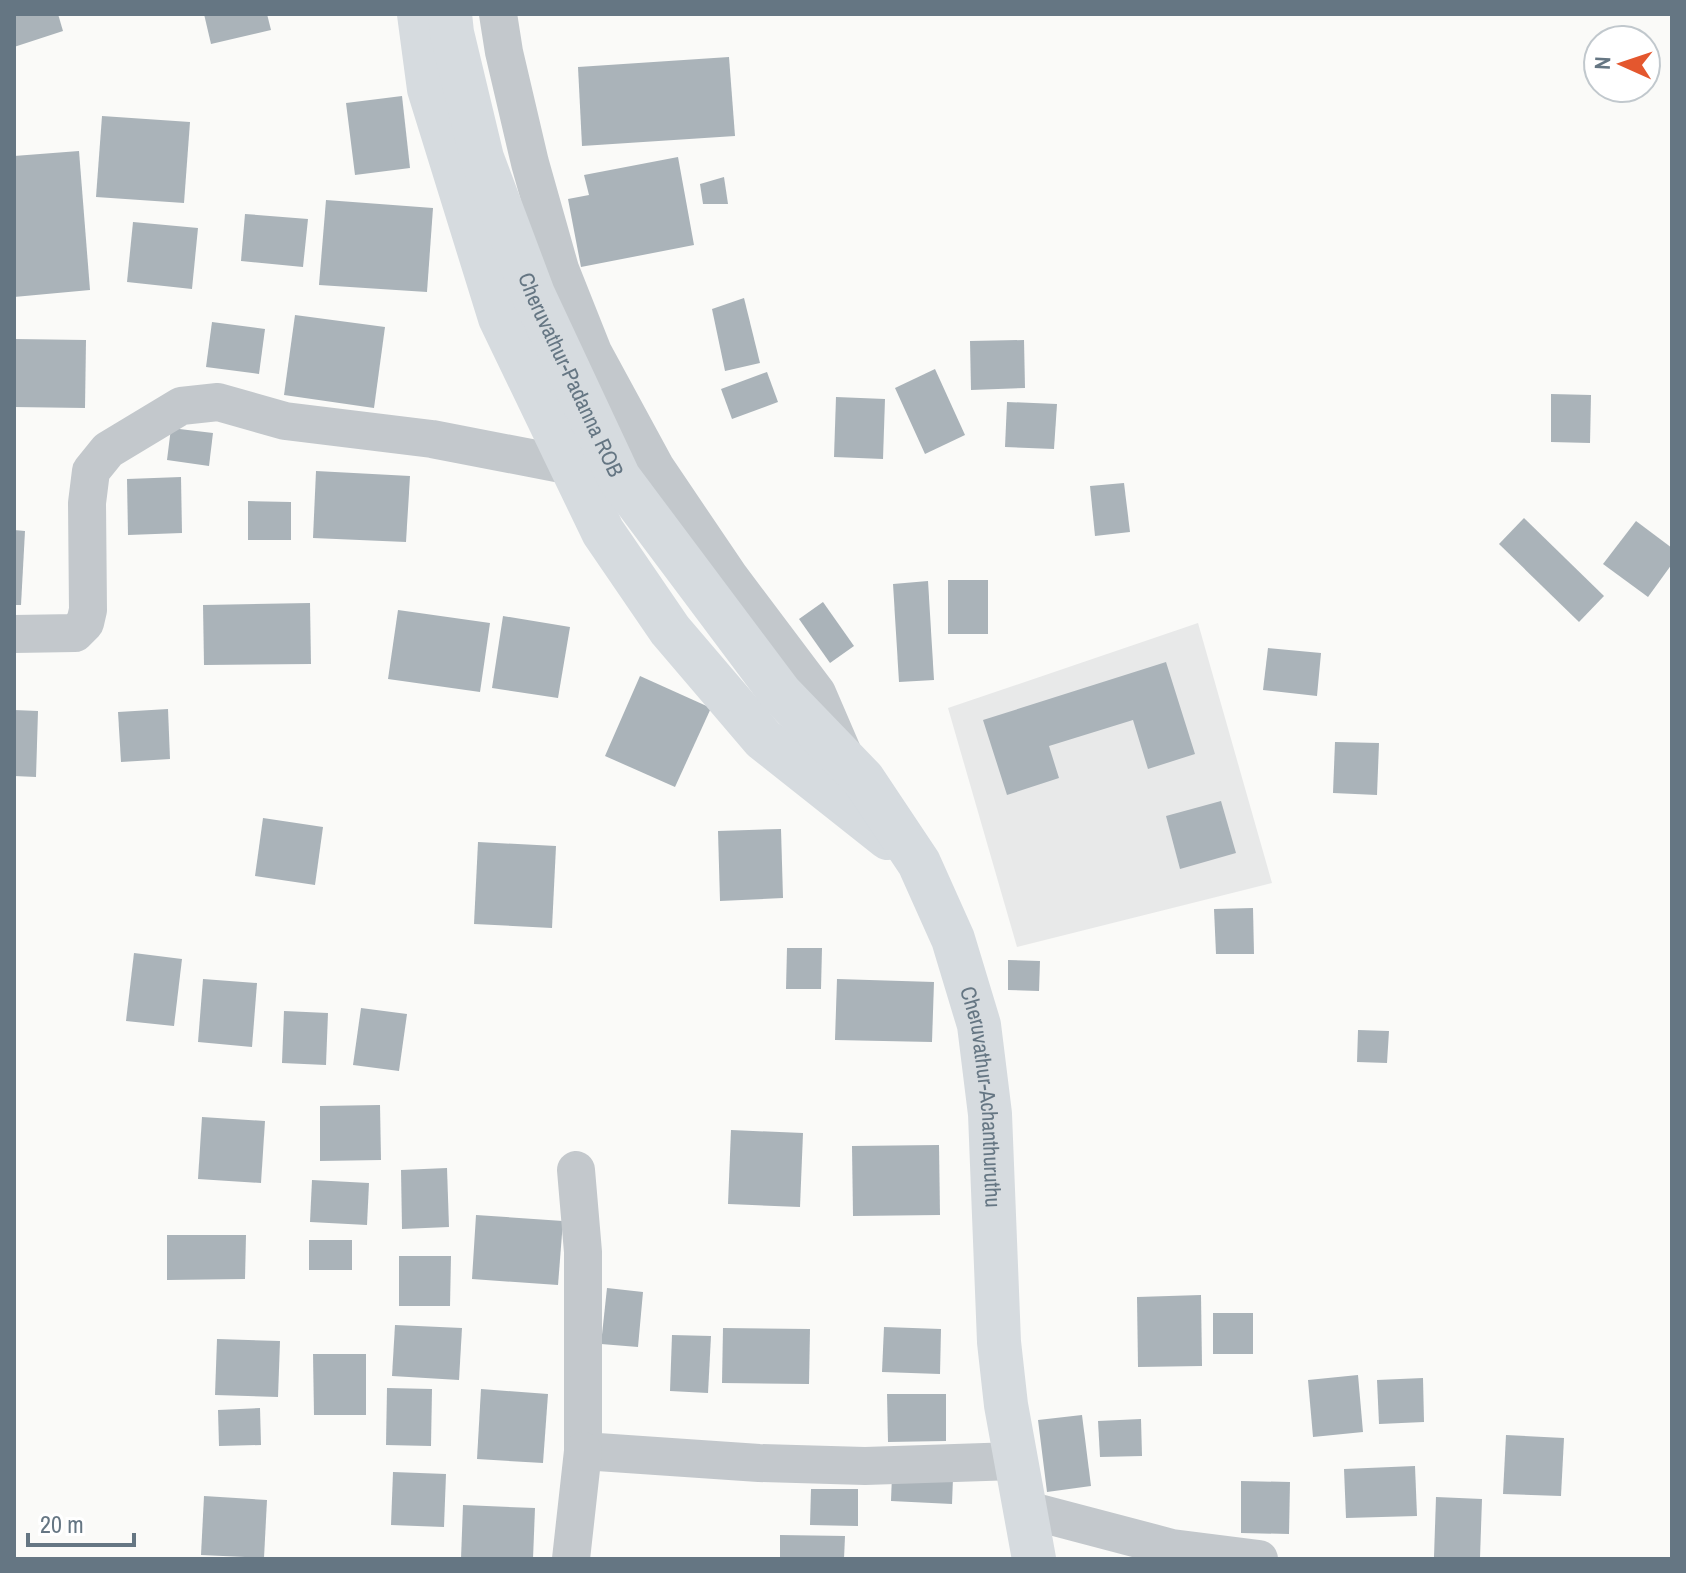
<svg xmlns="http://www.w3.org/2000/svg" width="1686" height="1573" viewBox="0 0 1686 1573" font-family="'Archivo Narrow',sans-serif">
	<rect width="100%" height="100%" fill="#fafaf8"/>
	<!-- built -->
	<path fill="#e8e9e9" d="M1198,623L1272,883L1017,947L948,708Z"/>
	<!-- building -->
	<g fill="#aab3b9">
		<path d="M14,14H58L63,31L14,47Z"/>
		<path d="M204,14H267L271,30L211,44Z"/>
		<path d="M729,57L735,136L582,146L578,67Z"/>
		<path d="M402,96L410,168L355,175L346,103Z"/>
		<path d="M102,116L190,122L184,203L96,197Z"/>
		<path d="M79,151L90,290L14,297V156Z"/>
		<path d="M678,157L694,245L581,267L568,199L589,195L584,175Z"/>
		<path d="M724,177L728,204H703L700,184Z"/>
		<path d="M326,200L433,208L427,292L319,285Z"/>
		<path d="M245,214L308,219L303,267L241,261Z"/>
		<path d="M133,222L198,228L192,289L127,282Z"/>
		<path d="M744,298L760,363L725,371L712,309Z"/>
		<path d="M295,315L385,327L374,408L284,395Z"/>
		<path d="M212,322L265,329L259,374L206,367Z"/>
		<path d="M14,339L86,340L85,408L14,407Z"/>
		<path d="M1024,340L1025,388L971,390L970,341Z"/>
		<path d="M935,369L965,435L925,454L895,388Z"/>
		<path d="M767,372L778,402L732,419L721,389Z"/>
		<path d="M1551,394L1591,395L1590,443L1551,442Z"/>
		<path d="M836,397L885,399L883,459L834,457Z"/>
		<path d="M1007,402L1057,404L1054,449L1005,447Z"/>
		<path d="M171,428L213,433L209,466L167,460Z"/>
		<path d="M316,471L410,476L406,542L313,538Z"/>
		<path d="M181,477L182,533L128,535L127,479Z"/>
		<path d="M1124,483L1130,532L1095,536L1090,486Z"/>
		<path d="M248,501L291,502V540H248Z"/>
		<path d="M1524,518L1604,596L1579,622L1499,544Z"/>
		<path d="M1636,521L1672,548V564L1648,597L1603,564Z"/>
		<path d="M14,530L25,531L21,605H14Z"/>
		<rect x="948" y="580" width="40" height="54"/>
		<path d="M928,581L934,680L899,682L893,584Z"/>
		<path d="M823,602L854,646L830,663L799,619Z"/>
		<path d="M310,603L311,664L204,665L203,605Z"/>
		<path d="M398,610L490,623L480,692L388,679Z"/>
		<path d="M503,616L570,627L558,698L492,688Z"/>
		<path d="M1268,648L1321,653L1317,696L1263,690Z"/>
		<path d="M1166,662L1195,754L1148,769L1133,720L1049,746L1059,778L1007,795L983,720Z"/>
		<path d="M640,676L711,708L675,787L605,756Z"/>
		<path d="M168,709L170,759L121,762L118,712Z"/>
		<path d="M14,710L38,711L36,777L14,776Z"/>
		<path d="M1335,742L1379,743L1377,795L1333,793Z"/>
		<path d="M1221,801L1236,853L1180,869L1166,816Z"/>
		<path d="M263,818L323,827L315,885L255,876Z"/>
		<path d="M781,829L783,898L720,901L718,831Z"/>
		<path d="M478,842L556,846L552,928L474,924Z"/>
		<path d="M1253,908L1254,954H1216L1214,909Z"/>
		<path d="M787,948H822L821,989H786Z"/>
		<path d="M134,953L182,959L174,1026L126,1021Z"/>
		<path d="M1008,960L1040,961L1039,991L1008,990Z"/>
		<path d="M203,979L257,983L252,1047L198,1042Z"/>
		<path d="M837,979L934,982L932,1042L835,1040Z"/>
		<path d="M361,1008L407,1014L399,1071L353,1065Z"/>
		<path d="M284,1011L328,1013L326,1065L282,1063Z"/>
		<path d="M1358,1030L1389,1031L1387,1063L1357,1062Z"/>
		<path d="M380,1105L381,1160L320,1161V1106Z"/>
		<path d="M202,1117L265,1121L261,1183L198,1179Z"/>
		<path d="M731,1130L803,1133L800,1207L728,1204Z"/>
		<path d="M939,1145L940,1215L853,1216L852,1146Z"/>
		<path d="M447,1168L449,1227L402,1229L401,1170Z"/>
		<path d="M312,1180L369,1183L367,1225L310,1222Z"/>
		<path d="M476,1215L563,1221L558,1285L472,1279Z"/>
		<path d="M167,1235H246L245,1279L167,1280Z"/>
		<rect x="309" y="1240" width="43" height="30"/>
		<path d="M399,1256H451L450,1306H399Z"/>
		<path d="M607,1288L643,1292L638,1347L601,1344Z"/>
		<path d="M1201,1295L1202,1366L1138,1367L1137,1297Z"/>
		<rect x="1213" y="1313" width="40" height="41"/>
		<path d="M395,1325L462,1328L459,1380L392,1376Z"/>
		<path d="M884,1327L941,1329L940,1374L882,1372Z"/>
		<path d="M723,1328L810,1329L809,1384L722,1383Z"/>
		<path d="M672,1335L711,1336L708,1393L670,1391Z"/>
		<path d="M217,1339L280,1341L278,1397L215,1395Z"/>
		<path d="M313,1354H366V1415H314Z"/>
		<path d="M1358,1375L1363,1432L1313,1437L1308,1380Z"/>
		<path d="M1423,1378L1424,1422L1379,1424L1377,1380Z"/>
		<path d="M387,1388L432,1389L431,1446L386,1445Z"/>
		<path d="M481,1389L548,1394L543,1463L477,1459Z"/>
		<path d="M887,1394H946V1441L888,1442Z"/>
		<path d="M260,1408L261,1445L219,1446L218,1410Z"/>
		<path d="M1082,1415L1091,1486L1047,1492L1038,1420Z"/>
		<path d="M1141,1419L1142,1456L1100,1457L1098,1421Z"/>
		<path d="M1506,1435L1564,1438L1561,1496L1503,1494Z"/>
		<path d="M1415,1466L1417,1516L1346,1518L1344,1469Z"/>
		<path d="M393,1472L446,1474L444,1527L391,1525Z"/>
		<path d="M892,1475L953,1478L952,1504L891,1501Z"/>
		<path d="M1241,1481L1290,1482L1289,1534L1241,1533Z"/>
		<path d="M811,1489H858V1526L810,1525Z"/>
		<path d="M204,1496L267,1500L264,1558L201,1555Z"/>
		<path d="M1436,1497L1482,1499L1480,1558L1434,1557Z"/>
		<path d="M463,1505L535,1508L533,1559H461Z"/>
		<path d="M780,1535L845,1536L844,1559H780Z"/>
	</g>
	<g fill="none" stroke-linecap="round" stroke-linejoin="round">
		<!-- minor -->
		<g stroke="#c3c8cc" stroke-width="38">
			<path d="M498,14L504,52L530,163L560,269L593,352L656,468L729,576L817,693L842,751"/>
			<path d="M14,634L75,633L85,623L88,610L87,503L91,471L108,450L181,406L218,402L285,421L432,439L572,466"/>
			<path d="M576,1170L583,1252V1451L759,1463L865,1466L1015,1461"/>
			<path d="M1024,1509L1172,1548L1259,1559"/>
			<path d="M571,1559L583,1451"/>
		</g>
		<!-- major -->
		<g stroke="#d6dbdf" stroke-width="44">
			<path d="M419,14L429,89L500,318L603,532L670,630L763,739L888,838"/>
			<path id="s1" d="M450,14L452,33L482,158L533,294L619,478L780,693L863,779L919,863L953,939L979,1025L990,1114L999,1342L1006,1405L1034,1559"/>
		</g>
	</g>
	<g text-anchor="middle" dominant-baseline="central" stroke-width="8" stroke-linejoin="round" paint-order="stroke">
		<!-- street labels -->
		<g font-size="22" fill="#657683" stroke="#fff">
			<text stroke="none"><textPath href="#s1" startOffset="382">Cheruvathur-Padanna ROB</textPath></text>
			<text stroke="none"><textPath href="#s1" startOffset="1230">Cheruvathur-Achanthuruthu</textPath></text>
		</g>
	</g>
	<!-- border -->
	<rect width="1686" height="1573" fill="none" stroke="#657683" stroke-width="32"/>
	<!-- north arrow -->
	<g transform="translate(1622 64) rotate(273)"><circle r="38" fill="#ffffff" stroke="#c1c8cd" stroke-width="2"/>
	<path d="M0-6L14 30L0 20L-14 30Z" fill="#e4572e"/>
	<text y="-12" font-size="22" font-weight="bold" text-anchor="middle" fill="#657683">N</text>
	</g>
	<!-- scale -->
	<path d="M28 1533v12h106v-12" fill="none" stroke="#657683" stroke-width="4"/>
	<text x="40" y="1533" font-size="24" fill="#657683" stroke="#ffffff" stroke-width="6" paint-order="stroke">20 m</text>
</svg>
